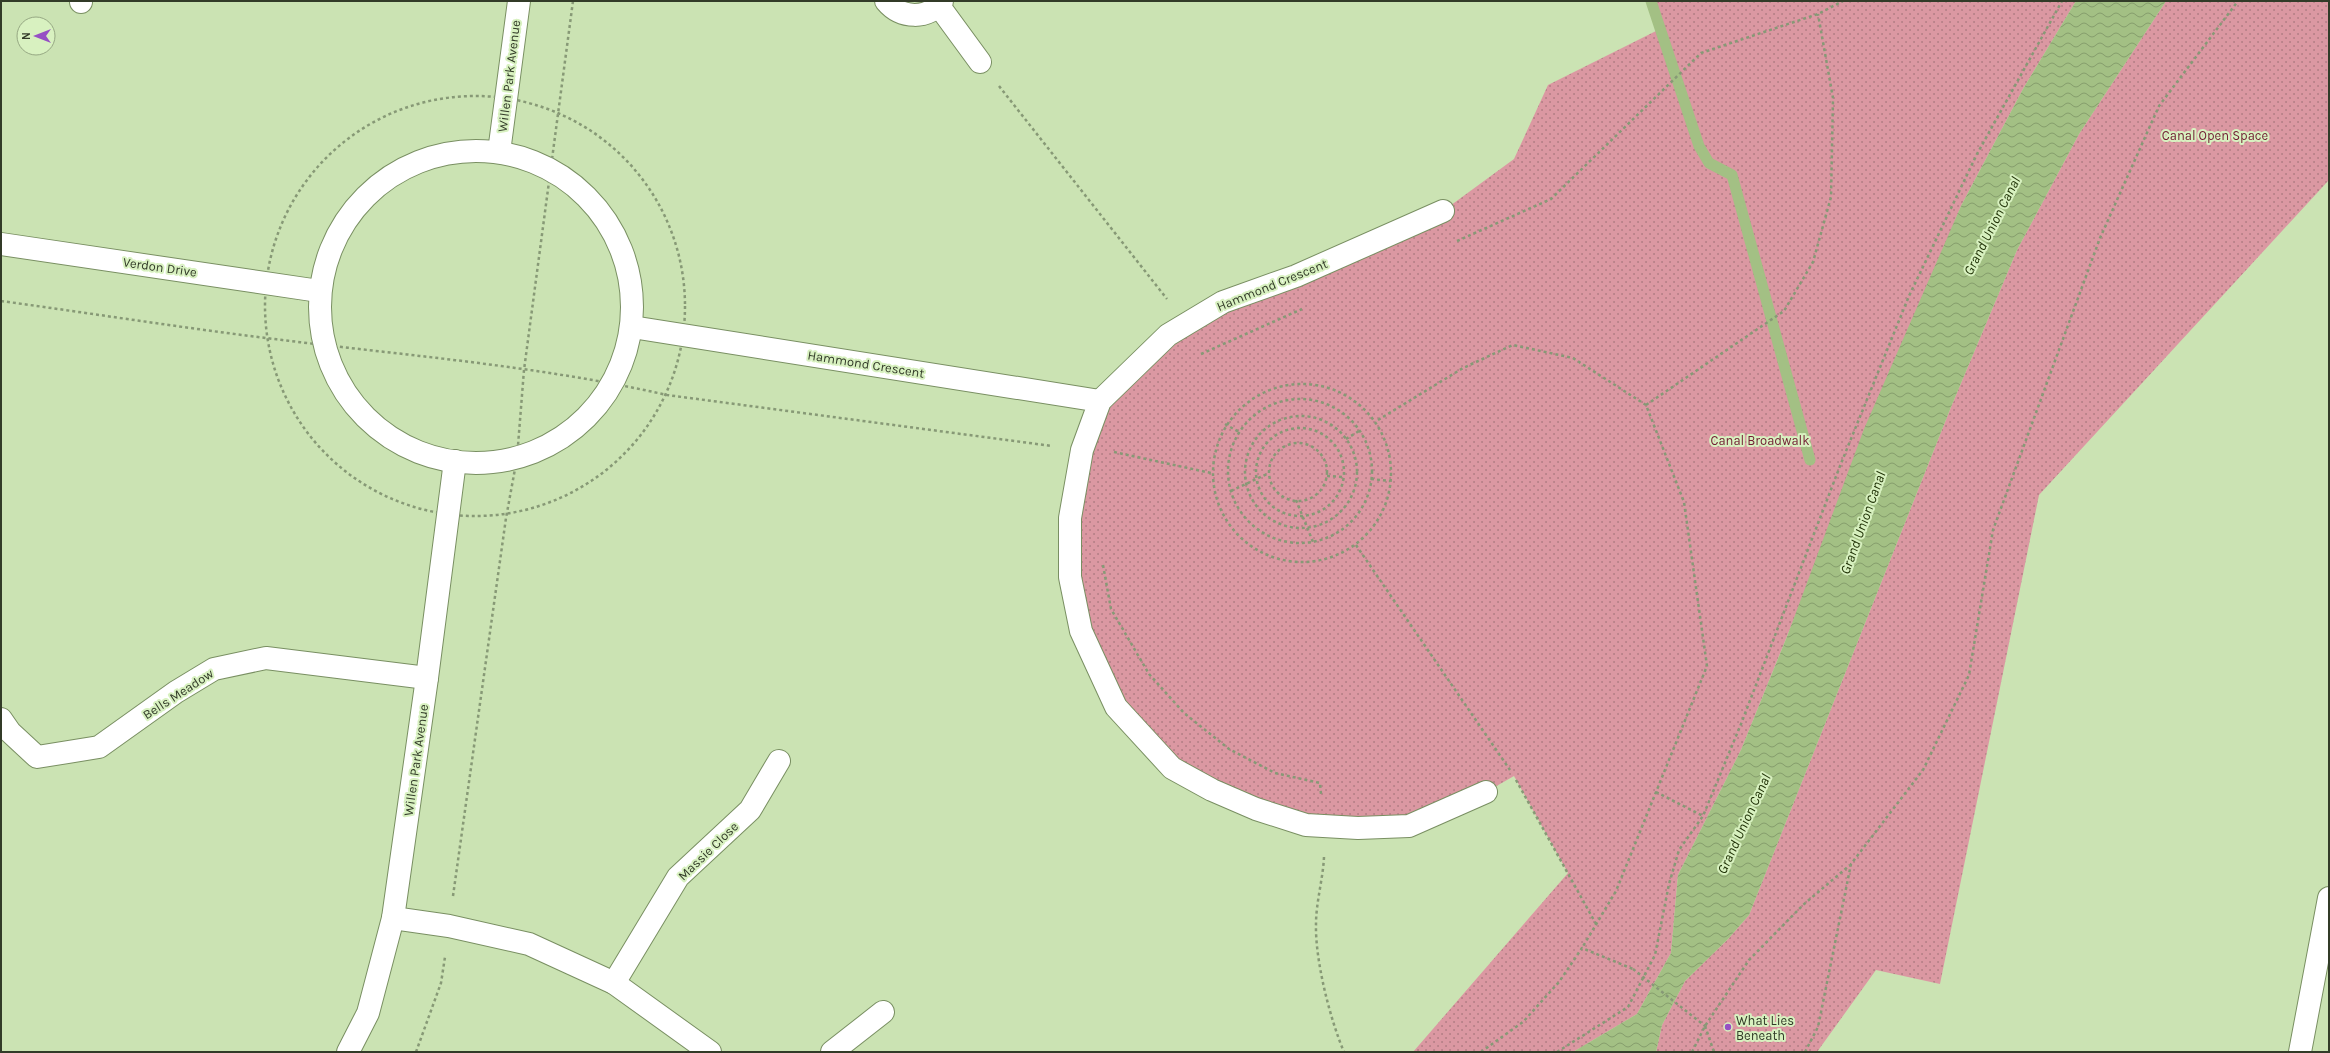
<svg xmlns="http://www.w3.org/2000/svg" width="2330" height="1053" viewBox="0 0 2330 1053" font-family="Karla,sans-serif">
	<defs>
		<pattern id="park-dots" width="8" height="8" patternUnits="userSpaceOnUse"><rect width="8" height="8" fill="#db98a2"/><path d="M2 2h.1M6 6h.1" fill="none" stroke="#b27d84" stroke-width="1.8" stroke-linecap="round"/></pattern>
		<pattern id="water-waves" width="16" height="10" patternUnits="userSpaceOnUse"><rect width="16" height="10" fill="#a3c084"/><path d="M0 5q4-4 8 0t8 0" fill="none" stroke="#859d6c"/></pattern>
	</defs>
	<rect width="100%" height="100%" fill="#cbe3b3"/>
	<!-- park -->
	<g fill="url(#park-dots)">
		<path d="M1650,1H2076L2023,89L1961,206L1741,750L1678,875L1671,953L1637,1014L1573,1052H1413L1568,873L1514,776L1486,792L1409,826L1358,828L1212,790L1116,707L1070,577L1100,401L1168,335L1443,211L1514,159L1548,85L1662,28Z"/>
		<path d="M2166,1H2329V180L2039,495L1940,984L1876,970L1817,1052H1656L1662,1025L1685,981L1728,939L1749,915L1951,407L2017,250L2079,134Z"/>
	</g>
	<!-- water -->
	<path fill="url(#water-waves)" d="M2076,1H2166L2079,134L2017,250L1951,407L1749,915L1728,939L1685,981L1662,1025L1656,1052H1573L1637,1014L1671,953L1678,875L1741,750L1788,634L1864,429L1961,206L2023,89Z"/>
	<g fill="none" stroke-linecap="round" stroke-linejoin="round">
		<!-- stream -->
		<path stroke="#a3c084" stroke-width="11" d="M1651,1L1699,146L1709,163L1732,175L1810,460"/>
		<!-- minor casing -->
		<g stroke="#798f62" stroke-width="24">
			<g id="minor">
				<path d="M886,1C901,19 928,20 942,1"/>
				<path d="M81,2V1"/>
				<path d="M939,6L980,62"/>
				<circle cx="476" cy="307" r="156"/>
				<path d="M499,152L519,1"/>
				<path d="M1443,211L1296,276L1223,302L1168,335L1100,401L1082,450L1070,518V577L1081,631L1116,707L1172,768L1212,790L1256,809L1306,825L1358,828L1409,826L1486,792"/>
				<path d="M1,244L319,291"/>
				<path d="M632,327L1100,401"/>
				<path d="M1,719L10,732L37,757L99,747L176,692L214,669L266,658L427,678"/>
				<path d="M393,918L449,926L529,944L614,983L710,1052"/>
				<path d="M614,983L678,877L750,810L779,761"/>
				<path d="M348,1052L368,1013L393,918L427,678L455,461"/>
				<path d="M832,1052L883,1012"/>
				<path d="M2300,1052L2329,898"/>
			</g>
		</g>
		<!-- path -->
		<g stroke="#879976" stroke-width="2.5" stroke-dasharray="3 3" stroke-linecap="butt">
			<path d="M999,86L1167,299"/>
			<circle cx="475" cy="306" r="210"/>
			<path d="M1457,241L1551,199L1701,53L1818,14L1843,1"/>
			<path d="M1,301C89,313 177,327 266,338C400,355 535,365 667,395L1052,446"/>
			<path d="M1201,354L1302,309"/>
			<circle cx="1302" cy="473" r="89"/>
			<circle cx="1300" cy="471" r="72"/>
			<path d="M1646,405L1784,311L1813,262L1831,197L1833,98L1818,14"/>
			<circle cx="1301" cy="472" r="56"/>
			<path d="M1378,420L1463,368L1513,345L1573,358L1646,405L1684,502L1707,666L1616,891L1582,948"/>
			<path d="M1225,424L1239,432"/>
			<circle cx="1300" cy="472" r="44"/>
			<path d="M1346,439L1359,431"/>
			<circle cx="1298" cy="472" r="29"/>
			<path d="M1114,452L1211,473"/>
			<path d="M1327,476L1344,477"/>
			<path d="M1371,479L1390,481"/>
			<path d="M1231,491L1269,473"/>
			<path d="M1296,500L1313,542"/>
			<path d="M1356,545L1510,770"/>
			<path d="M1103,565L1111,609L1149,674L1184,713L1229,749L1275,773L1320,783L1321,794"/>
			<path d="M1516,780L1596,924"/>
			<path d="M1656,792L1703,816"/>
			<path d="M1324,857C1323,879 1316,902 1316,924C1315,960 1330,1019 1344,1052"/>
			<path d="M453,896L506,518L517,458L524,370L573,1"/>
			<path d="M1705,1026L1714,1052"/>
			<path d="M416,1052L441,983L445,957"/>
			<path d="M1481,1052L1523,1022L1559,982L1582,948L1633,969"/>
			<path d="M1557,1052L1628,1007L1655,955L1669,884L1679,850L1703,816L1741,724L1840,466L1909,296L1977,154L2062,1"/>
			<path d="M1692,1052L1705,1026L1749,960L1803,905L1850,865"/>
			<path d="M1805,1052L1818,1027L1851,864L1923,770L1969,675L1993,530L2100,238L2159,106L2238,1"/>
		</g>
		<!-- minor -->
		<use href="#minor" stroke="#fff" stroke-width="22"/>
		<!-- path-bridge -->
		<path stroke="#879976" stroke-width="2.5" stroke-dasharray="3 3" stroke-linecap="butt" d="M1633,969L1705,1026"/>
	</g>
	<!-- markers -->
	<circle fill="#9650c4" stroke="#d8f1c0" stroke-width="1.5" cx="1728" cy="1027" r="4"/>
	<g text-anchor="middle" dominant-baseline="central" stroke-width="4" stroke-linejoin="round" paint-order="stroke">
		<!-- street labels -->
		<g font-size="13" fill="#323b28" stroke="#d8f1c0">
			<text transform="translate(509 76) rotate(-83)">Willen Park Avenue</text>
			<text transform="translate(160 267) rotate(8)">Verdon Drive</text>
			<text transform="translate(1272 285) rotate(-22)">Hammond Crescent</text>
			<text transform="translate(866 364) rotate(9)">Hammond Crescent</text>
			<text transform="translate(178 694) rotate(-33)">Bells Meadow</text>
			<text transform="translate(416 760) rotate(-82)">Willen Park Avenue</text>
			<text transform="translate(708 851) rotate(-44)">Massie Close</text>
		</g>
		<!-- park labels -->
		<g font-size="13" fill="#701c32" stroke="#d8f1c0">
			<text x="2215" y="135">Canal Open Space</text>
			<text x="1760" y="440">Canal Broadwalk</text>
		</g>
		<!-- poi labels -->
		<g font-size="13" fill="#323b28" stroke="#d8f1c0" text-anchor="start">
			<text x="1736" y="1020">What Lies<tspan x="1736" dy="15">Beneath</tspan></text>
		</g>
		<!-- water labels -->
		<g font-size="14" font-style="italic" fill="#213307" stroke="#d8f1c0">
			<text transform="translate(1992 226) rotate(-63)">Grand Union Canal</text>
			<text transform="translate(1863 523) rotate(-70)">Grand Union Canal</text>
			<text transform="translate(1744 824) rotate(-65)">Grand Union Canal</text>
		</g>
	</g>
	<!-- border -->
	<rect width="2330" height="1053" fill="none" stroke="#323b28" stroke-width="4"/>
	<!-- north arrow -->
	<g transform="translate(36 36) rotate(270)"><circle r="19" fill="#d8f1c0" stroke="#96a883"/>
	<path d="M0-3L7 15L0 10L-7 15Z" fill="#9650c4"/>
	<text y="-6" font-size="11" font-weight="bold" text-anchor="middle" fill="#323b28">N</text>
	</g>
</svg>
